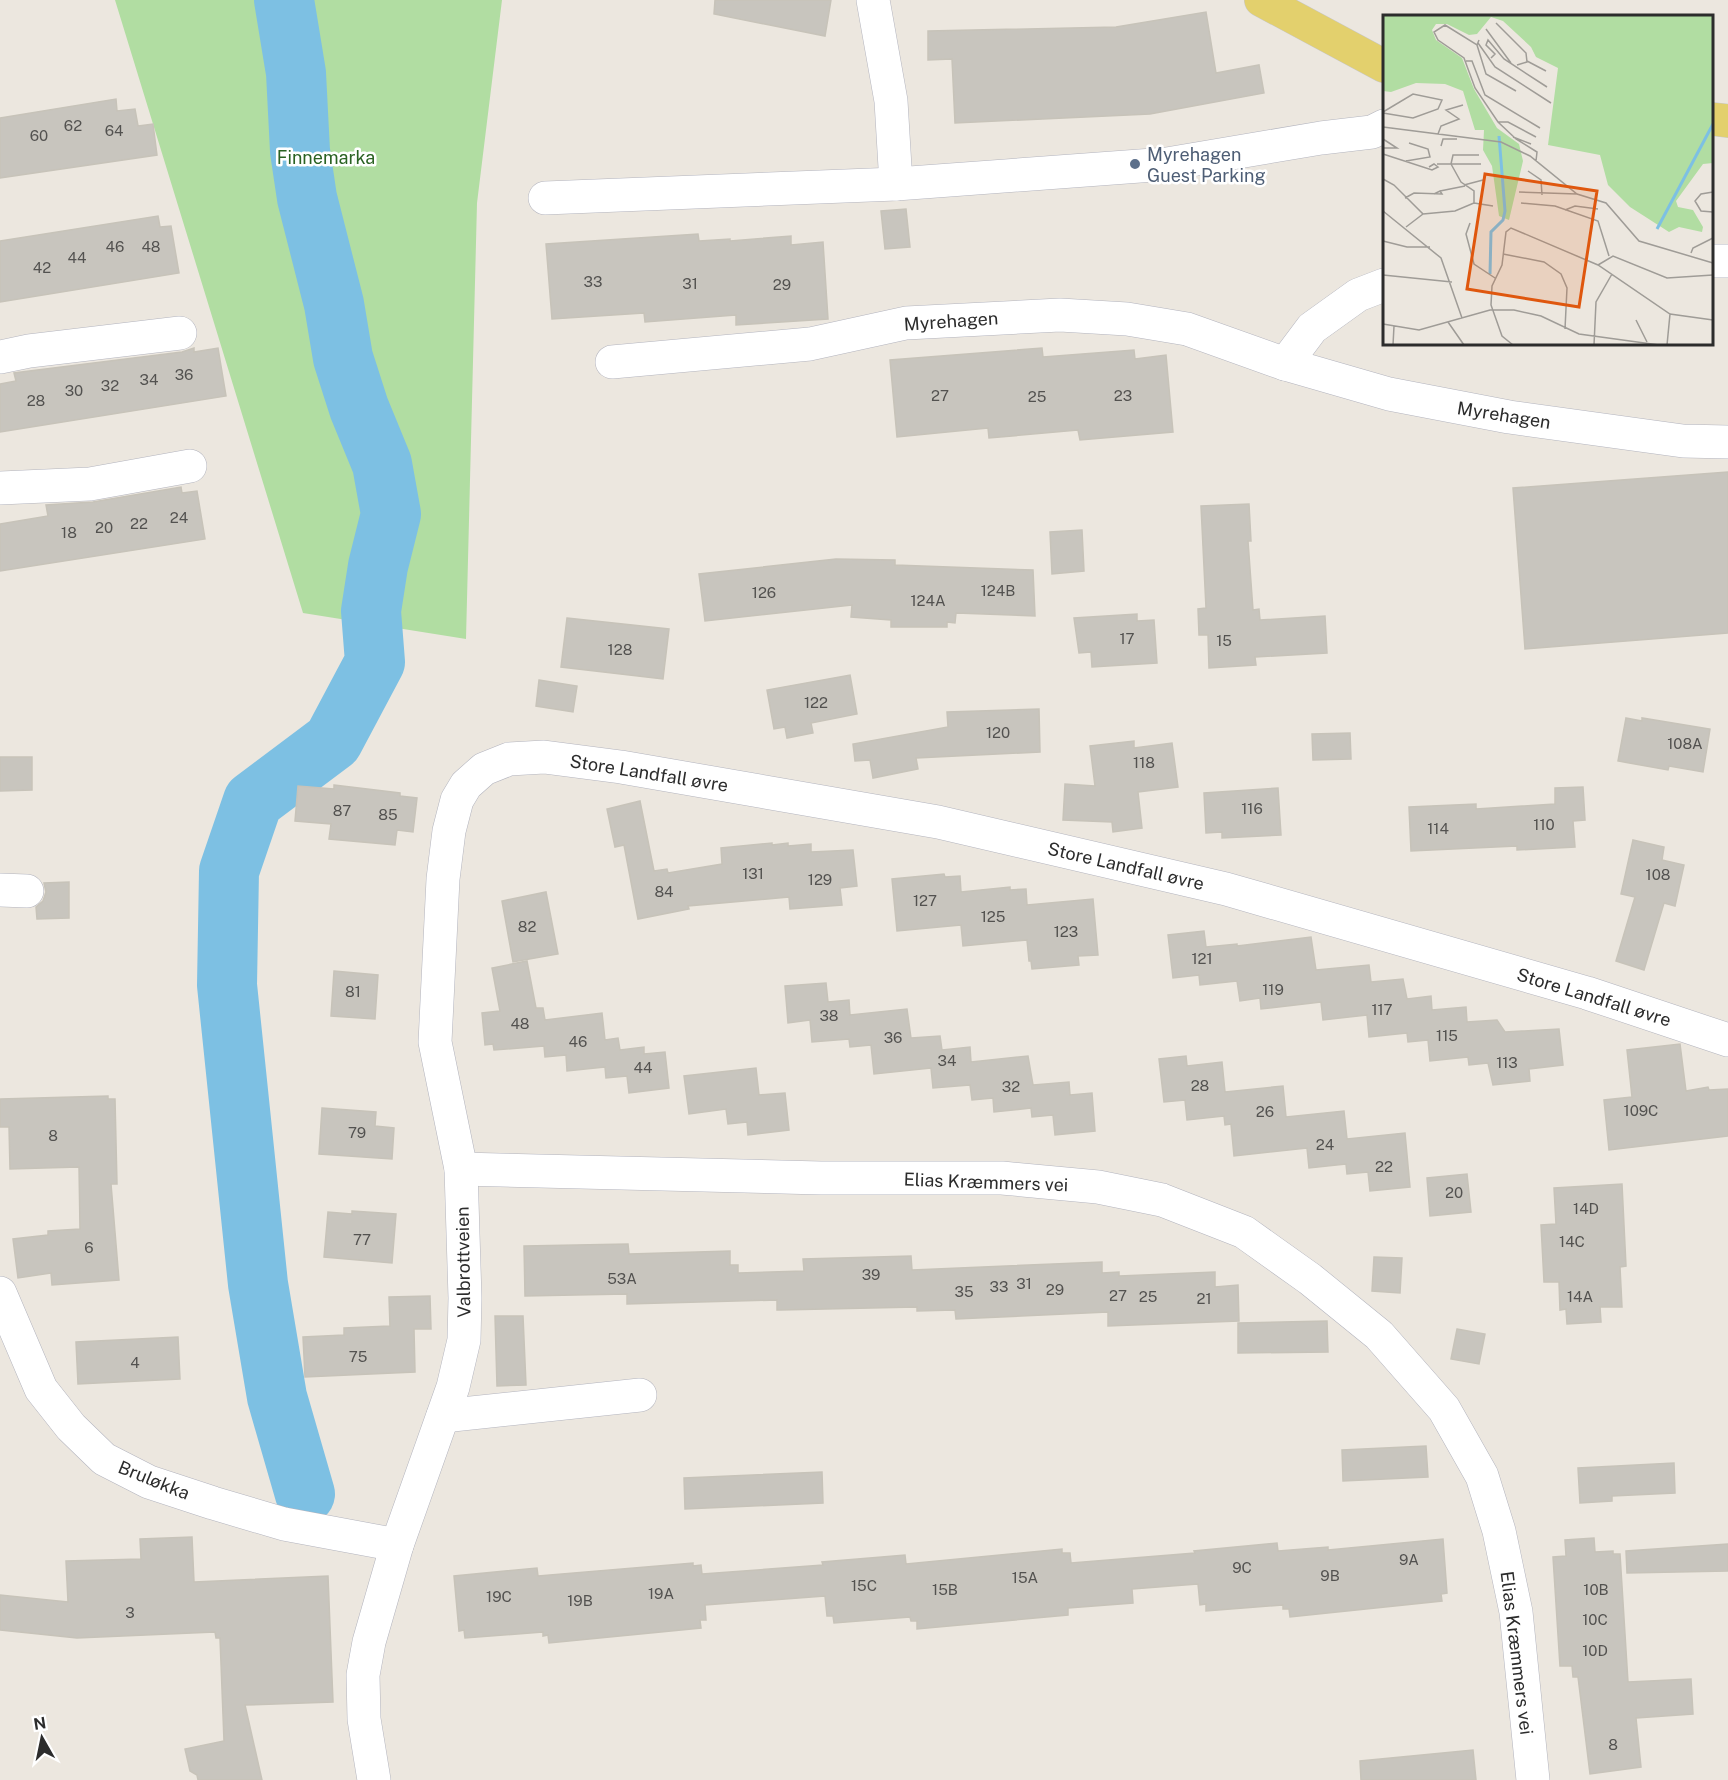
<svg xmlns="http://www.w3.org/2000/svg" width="1728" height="1780" viewBox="0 0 1728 1780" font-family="'Public Sans',sans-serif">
	<rect width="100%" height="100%" fill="#ece7df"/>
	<!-- green -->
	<path fill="#b1dda2" d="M115,0H502L477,203L466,639L303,613Z"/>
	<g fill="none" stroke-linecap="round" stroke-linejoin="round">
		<!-- river -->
		<path stroke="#7dc0e3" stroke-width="60" d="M284,0L296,73L300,151L307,198L334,304L343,358L359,408L382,464L391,514L378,566L371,611L375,662L333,741L253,801L229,871L227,985L258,1284L277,1397L305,1494"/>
	</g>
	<!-- building -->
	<g fill="#c8c5be" stroke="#c7c3b9" stroke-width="1.5">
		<path d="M715,0H831L825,36L714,14Z"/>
		<path d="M1206,12L1216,73L1259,65L1264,93L1150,114L955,123L952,59L928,60V31L1116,27Z"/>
		<path d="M116,99L117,111L135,109L138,126L153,124L157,155L0,178V118Z"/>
		<path d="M906,209L910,247L885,249L881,211Z"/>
		<path d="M158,216L160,227L171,226L179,273L0,302V241Z"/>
		<path d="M698,234L699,241L730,239V241L791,236V245L823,242L828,319L736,325V315L645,322L644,313L552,319L546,244Z"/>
		<path d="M194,348V352L218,348L226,396L0,432V384L16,381L14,373L182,352Z"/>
		<path d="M1042,348L1043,357L1134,350L1135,359L1166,355L1173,432L1080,440L1078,430L989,438L988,428L897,437L890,360Z"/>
		<path d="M1728,472V633L1525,649L1513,488Z"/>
		<path d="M181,487L182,493L197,491L205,539L0,571V524L48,516L46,505L93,502Z"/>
		<path d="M1249,504L1251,541H1248L1253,610L1259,609L1260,620L1325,616L1327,653L1255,657L1256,665L1209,668L1208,635H1199L1198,609L1206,608L1201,506Z"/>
		<path d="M1082,530L1084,571L1052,574L1050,532Z"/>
		<path d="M836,559L895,560V565L1033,570L1035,616L956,613L955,623L947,622V627H891V620L851,617L852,605L705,621L699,574Z"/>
		<path d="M1137,614V621L1154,620L1157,663L1092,667L1091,652L1079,653L1074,618Z"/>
		<path d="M567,618L669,629L663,679L561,667Z"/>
		<path d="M850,675L857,714L811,723L813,733L787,738L785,727L774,729L767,690Z"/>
		<path d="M539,680L577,686L573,712L536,706Z"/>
		<path d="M1039,709L1040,752L916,758L918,769L873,778L870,760L855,761L853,744L948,727L947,712Z"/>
		<path d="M1626,718L1642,721V718L1710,729L1703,772L1669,766L1668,770L1618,761Z"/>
		<path d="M1350,733L1351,759L1313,760L1312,734Z"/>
		<path d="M1134,741V748L1172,743L1178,787L1138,792L1142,828L1113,832L1112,822L1063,820L1065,784L1095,786L1090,746Z"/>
		<path d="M0,757H32V790L0,791Z"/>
		<path d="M334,785L400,793V796L417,798L413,832L397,830L395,845L329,839L331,824L295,821L298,786L334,789Z"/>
		<path d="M1583,787L1585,820L1573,821L1575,847L1517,850V846L1411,851L1409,807L1476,804V809L1555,804V788Z"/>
		<path d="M1278,788L1281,835L1222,838V832L1206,833L1204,793Z"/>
		<path d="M640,801L654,871L667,869L668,873L722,864L721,848L772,843V845L788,843V846L811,844V852L853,850L857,886L840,888L842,905L790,909L789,897L688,906L689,909L638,919L624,845L615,847L607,809Z"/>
		<path d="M1633,840L1664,847L1662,860L1684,865L1675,906L1664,903L1644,970L1616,961L1635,897L1621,894Z"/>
		<path d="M944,874L945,877L960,876L961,892L1010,887V890L1026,889L1027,905L1093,899L1098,955L1078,956L1079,965L1032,969L1031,961H1029L1027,940L963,946L961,925L897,931L892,879Z"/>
		<path d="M69,882V918L37,919L36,907L43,901L46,892L44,883Z"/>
		<path d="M546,892L558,954L513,962L502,901Z"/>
		<path d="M1204,931L1206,947L1237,944V946L1311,937L1316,970L1369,965L1371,982L1403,979L1407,999L1431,996L1432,1010L1466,1007L1467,1022L1497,1020L1505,1032L1559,1029L1563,1065L1529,1069L1530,1081L1493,1085L1488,1063L1469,1065L1468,1057L1430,1061L1428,1040L1408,1042L1407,1033L1369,1037L1367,1015L1323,1020L1321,1002L1261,1009L1260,998L1240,1001L1237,981L1200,985L1199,975L1173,978L1168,935Z"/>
		<path d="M527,961L536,1008H543L545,1020L602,1013L605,1040L618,1038L620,1050L644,1047V1054L665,1052L669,1088L629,1093L627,1076L606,1078L605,1067L567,1071L566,1055L545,1057L544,1046L494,1050L493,1044L485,1045L482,1013L500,1011L492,968Z"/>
		<path d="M334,971L378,975L375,1019L331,1016Z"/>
		<path d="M826,983L828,1002L849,1000L850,1015L907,1009L911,1038L940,1036L942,1050L970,1047L971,1062L1028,1056L1033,1085L1069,1082L1070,1095L1092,1093L1095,1131L1055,1135L1053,1115L1032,1117L1031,1108L994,1112L993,1098L972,1100L970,1085L933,1088L931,1068L874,1074L871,1045L850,1047L849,1039L812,1042L810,1020L788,1023L785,986Z"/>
		<path d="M1680,1044L1686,1091L1708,1087L1709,1090L1728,1089V1136L1609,1150L1604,1100L1632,1097L1627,1050Z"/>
		<path d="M1186,1056L1187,1066L1222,1062L1225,1092L1283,1086L1286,1117L1344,1111L1347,1139L1405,1133L1410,1187L1370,1191L1368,1172L1347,1174L1346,1164L1309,1168L1307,1148L1234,1156L1231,1124L1225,1125L1224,1116L1187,1120L1185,1100L1164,1102L1159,1059Z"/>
		<path d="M756,1068L759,1095L785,1093L789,1130L748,1135L747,1122L728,1124L726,1109L689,1114L684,1076Z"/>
		<path d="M108,1096V1099H115L117,1184H111L119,1280L52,1285L51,1273L18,1278L13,1239L48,1235V1231L80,1229L79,1167L10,1169L9,1127H0V1099Z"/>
		<path d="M322,1108L376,1112L375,1126L394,1128L392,1159L319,1154Z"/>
		<path d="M1467,1174L1471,1212L1430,1216L1427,1178Z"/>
		<path d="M1622,1184L1626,1266L1620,1267L1622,1307H1600L1601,1322L1567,1324L1566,1309L1560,1310L1559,1282H1544L1541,1225L1556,1224L1554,1188Z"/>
		<path d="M352,1211L396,1214L392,1263L324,1257L328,1212L352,1214Z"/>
		<path d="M628,1244L629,1254L730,1251V1265H738V1273L804,1271L803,1259L911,1256L912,1270L1102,1262V1273L1119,1272V1276L1215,1272V1287L1238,1285L1239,1321L1108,1326V1312L956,1319L955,1310L917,1311V1307L780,1310H777V1300L627,1304V1294L525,1296L524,1246Z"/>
		<path d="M1374,1257L1402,1258L1400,1293L1372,1291Z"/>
		<path d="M430,1296L431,1329H414L415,1372L305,1377L303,1337L344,1335V1328L390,1326L389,1297Z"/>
		<path d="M495,1316H523L526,1385L497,1386Z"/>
		<path d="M1327,1321L1328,1352L1238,1353V1323Z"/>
		<path d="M1457,1329L1485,1334L1479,1364L1451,1359Z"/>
		<path d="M178,1337L180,1379L78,1384L76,1342Z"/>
		<path d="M1426,1446L1428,1477L1343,1481L1342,1450Z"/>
		<path d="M1674,1463L1675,1493L1612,1496V1501L1580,1503L1578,1468Z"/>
		<path d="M822,1472L823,1503L685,1509L684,1478Z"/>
		<path d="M192,1537L194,1582L328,1576L333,1702L245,1705L262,1780H198L197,1775L190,1771L185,1749L224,1741L220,1638H216L215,1632L77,1638L0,1630V1595L68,1602L66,1561L141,1559L140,1539Z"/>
		<path d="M1594,1538L1595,1552L1613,1551V1554H1620L1628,1682L1691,1679L1693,1714L1636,1718L1641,1767L1590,1774L1578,1677H1573L1572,1666H1560L1553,1557L1566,1556L1565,1540Z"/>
		<path d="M1443,1539L1447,1593L1441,1594L1442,1601L1290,1617L1289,1609H1283V1605L1206,1611V1604L1200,1605L1198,1584L1132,1589L1133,1603L1068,1608V1615L917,1629V1621H911L910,1617L834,1623L833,1616H827L825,1596L705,1605L706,1620H700L701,1628L549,1643L548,1635L543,1636V1632L465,1638L464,1630L459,1631L454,1576L537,1568L538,1576L693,1563V1566L701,1565L702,1574L823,1565L822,1562L905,1555L906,1564L1062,1549V1553H1070L1071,1563L1195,1553L1194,1551L1277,1543L1278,1551L1328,1547V1550Z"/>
		<path d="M1728,1544V1571L1627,1573L1626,1551Z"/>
		<path d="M1473,1750L1476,1780H1361L1360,1761Z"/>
	</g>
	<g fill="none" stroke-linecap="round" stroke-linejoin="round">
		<!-- minor casing -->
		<g stroke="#b3b4be" stroke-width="34">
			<g id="minor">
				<path d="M873,0L891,101L896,184"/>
				<path d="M545,198L896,184L1167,164L1321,138L1372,132L1384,126"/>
				<path d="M1712,261H1728"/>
				<path d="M0,357L29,351L180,333"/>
				<path d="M612,362L810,344L906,323L1060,315L1127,319L1187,329L1285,364L1389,394L1509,417L1683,441L1728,442"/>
				<path d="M1285,364L1312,328L1358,295L1384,285"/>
				<path d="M0,488L90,484L190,466"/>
				<path d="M0,890L27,891"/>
				<path d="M461,1169L821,1178H1002L1098,1187L1162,1200L1244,1232L1310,1279L1379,1335L1444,1409L1482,1476L1499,1531L1516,1612L1533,1780"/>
				<path d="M0,1293L41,1389L71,1427L104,1459L149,1482L213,1503L284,1524L397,1545"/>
				<path d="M443,1416L640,1395"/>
				<path d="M374,1780L364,1719L363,1675L369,1642L397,1545L453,1387L464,1340L465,1298L461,1169L435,1042L443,879L449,831L457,800L466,785L484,769L509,759L544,757L621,767L938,822L1226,889L1587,993L1728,1040"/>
			</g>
		</g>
		<!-- major casing -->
		<g stroke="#c8c8c8" stroke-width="34">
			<g id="major">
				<path d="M1261,0L1384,66"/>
				<path d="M1712,119L1728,121"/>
			</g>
		</g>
		<!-- minor -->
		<use href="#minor" stroke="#fff" stroke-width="33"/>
		<!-- major -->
		<use href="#major" stroke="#e3d06d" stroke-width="33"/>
	</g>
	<!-- markers -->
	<circle fill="#5c6f8a" stroke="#fff" stroke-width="2" cx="1135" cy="164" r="6"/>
	<g text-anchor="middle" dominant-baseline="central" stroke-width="5" stroke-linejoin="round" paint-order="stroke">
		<!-- number labels -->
		<g font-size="15" fill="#535250">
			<text x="73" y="125">62</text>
			<text x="114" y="130">64</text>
			<text x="39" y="135">60</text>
			<text x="115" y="246">46</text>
			<text x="151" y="246">48</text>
			<text x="77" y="257">44</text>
			<text x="42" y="267">42</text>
			<text x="593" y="281">33</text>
			<text x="690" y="283">31</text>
			<text x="782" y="284">29</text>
			<text x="184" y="374">36</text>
			<text x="149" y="379">34</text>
			<text x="110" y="385">32</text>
			<text x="74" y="390">30</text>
			<text x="940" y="395">27</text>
			<text x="1123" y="395">23</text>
			<text x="1037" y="396">25</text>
			<text x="36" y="400">28</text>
			<text x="179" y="517">24</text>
			<text x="139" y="523">22</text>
			<text x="104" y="527">20</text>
			<text x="69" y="532">18</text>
			<text x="998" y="590">124B</text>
			<text x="764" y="592">126</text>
			<text x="928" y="600">124A</text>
			<text x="1127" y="638">17</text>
			<text x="1224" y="640">15</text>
			<text x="620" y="649">128</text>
			<text x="816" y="702">122</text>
			<text x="998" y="732">120</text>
			<text x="1685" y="743">108A</text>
			<text x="1144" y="762">118</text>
			<text x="1252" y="808">116</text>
			<text x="342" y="810">87</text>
			<text x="388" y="814">85</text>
			<text x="1544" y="824">110</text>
			<text x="1438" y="828">114</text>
			<text x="753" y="873">131</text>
			<text x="1658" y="874">108</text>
			<text x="820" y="879">129</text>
			<text x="664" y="891">84</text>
			<text x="925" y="900">127</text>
			<text x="993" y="916">125</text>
			<text x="527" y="926">82</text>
			<text x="1066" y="931">123</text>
			<text x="1202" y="958">121</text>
			<text x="1273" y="989">119</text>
			<text x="353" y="991">81</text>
			<text x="1382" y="1009">117</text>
			<text x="829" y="1015">38</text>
			<text x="520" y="1023">48</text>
			<text x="1447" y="1035">115</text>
			<text x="893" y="1037">36</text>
			<text x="578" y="1041">46</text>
			<text x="947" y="1060">34</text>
			<text x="1507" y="1062">113</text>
			<text x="643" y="1067">44</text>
			<text x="1200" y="1085">28</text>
			<text x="1011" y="1086">32</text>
			<text x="1641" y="1110">109C</text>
			<text x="1265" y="1111">26</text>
			<text x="357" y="1132">79</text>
			<text x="53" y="1135">8</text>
			<text x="1325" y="1144">24</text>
			<text x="1384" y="1166">22</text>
			<text x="1454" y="1192">20</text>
			<text x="1586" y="1208">14D</text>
			<text x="362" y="1239">77</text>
			<text x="1572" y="1241">14C</text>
			<text x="89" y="1247">6</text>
			<text x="871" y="1274">39</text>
			<text x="622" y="1278">53A</text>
			<text x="1024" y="1283">31</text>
			<text x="999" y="1286">33</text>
			<text x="1055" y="1289">29</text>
			<text x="964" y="1291">35</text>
			<text x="1118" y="1295">27</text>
			<text x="1148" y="1296">25</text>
			<text x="1580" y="1296">14A</text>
			<text x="1204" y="1298">21</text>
			<text x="358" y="1356">75</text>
			<text x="135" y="1362">4</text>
			<text x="1409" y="1559">9A</text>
			<text x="1242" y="1567">9C</text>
			<text x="1330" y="1575">9B</text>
			<text x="1025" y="1577">15A</text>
			<text x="864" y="1585">15C</text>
			<text x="945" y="1589">15B</text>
			<text x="1596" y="1589">10B</text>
			<text x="661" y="1593">19A</text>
			<text x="499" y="1596">19C</text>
			<text x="580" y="1600">19B</text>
			<text x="130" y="1612">3</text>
			<text x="1595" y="1619">10C</text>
			<text x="1595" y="1650">10D</text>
			<text x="1613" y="1744">8</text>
		</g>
		<!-- service labels -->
		<g font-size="18" fill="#4e5e75" stroke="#fff" text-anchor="start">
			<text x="1147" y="154">Myrehagen<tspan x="1147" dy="21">Guest Parking</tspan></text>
		</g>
		<!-- park labels -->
		<g font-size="18" fill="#2a6222" stroke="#fff">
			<text x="326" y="157">Finnemarka</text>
		</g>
		<!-- street labels -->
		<g font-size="18" fill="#2c2c2c" stroke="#fff">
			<text transform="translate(951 321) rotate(-4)">Myrehagen</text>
			<text transform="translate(1504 415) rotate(9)">Myrehagen</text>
			<text transform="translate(649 773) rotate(9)">Store Landfall øvre</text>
			<text transform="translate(1126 866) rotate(13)">Store Landfall øvre</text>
			<text transform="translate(1594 997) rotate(17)">Store Landfall øvre</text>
			<text transform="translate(986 1182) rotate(2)">Elias Kræmmers vei</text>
			<text transform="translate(463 1262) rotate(-91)">Valbrottveien</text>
			<text transform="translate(154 1480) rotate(22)">Bruløkka</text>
			<text transform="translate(1517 1653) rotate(83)">Elias Kræmmers vei</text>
		</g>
	</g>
	<!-- overview -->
	<g transform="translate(1383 15)">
		<rect width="330" height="330" fill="#ece7df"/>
		<path d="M0,0H330V148L320,149L293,186L295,192L310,195L320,212L319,217L296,212L286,217L247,192L225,170L217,140L165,130L175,53L153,42L148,32L120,6L108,2L94,19L86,20L64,9H53L49,15L53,25L79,43L91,74L114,113L136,129L140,146L126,205L116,201L109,151L100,135L101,115H92L80,76L62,69L33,68L8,77L0,76Z" fill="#b1dda2"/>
		<path fill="none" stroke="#7dc0e3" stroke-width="3" d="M274,214L330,109M107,259L108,217L120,205L122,196L116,121"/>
		<path fill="none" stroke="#9f9c97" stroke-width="1.5" d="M113,8L143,38L144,47L134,50M103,14L128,48M96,25L94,30L62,10L51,17L55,25L81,43L92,73L115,107L133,124L154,137L153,146M95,28L112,52L168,88M94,30L103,59L133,76M108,43L112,39L103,30L105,25L121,44L164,72M83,46H89L102,80L157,113M144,46L163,56M0,97L30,79L59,85L55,94L30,103L0,98M115,107H125L153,122M0,112L118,127L147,141L194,179L223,188L256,226L330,248M55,119L58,111L76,104L63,95L80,90M130,122L148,129M0,124L14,133H0M58,131L60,124H74M0,139L49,155L55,152L51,149L46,152M23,146L47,142L45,134L26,128M54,149H98M145,156L158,165L159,180M0,164L11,170L40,199L23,212M81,170L100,165M57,176L82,171M136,177L194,179M330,177L318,179L312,186L318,196L330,197M22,183L31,178L59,179L57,176L51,179M91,188L110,191M138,188L172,191L215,206L226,241M182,195L192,191L215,194M0,196L58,243L79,303M40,199L72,196L91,188V176L78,167L68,149L70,140H96M87,208L83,219L91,249L112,263M0,226L24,232H47M308,238L310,233L330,223M120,239L161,247L178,259L184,273L182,314M215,250L230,241L284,263L330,260M0,260L69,267M253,305L264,327M65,307L81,330M0,309L36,315L107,295H131L158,301L196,319L276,330M10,330L11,311M130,330L119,321L108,290L109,271L119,250L123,217L128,213L215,250L287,299L330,305M211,330L213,287L229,259M284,330L287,299"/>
		<path fill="#df570e" fill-opacity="0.15" stroke="#df570e" stroke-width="3" d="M102,159L214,176L196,292L84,274Z"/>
		<rect width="330" height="330" fill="none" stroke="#2c2c2c" stroke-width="3"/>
	</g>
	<!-- north arrow -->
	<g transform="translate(42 1738) rotate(351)" stroke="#ffffff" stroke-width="4.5" paint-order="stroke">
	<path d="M0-4.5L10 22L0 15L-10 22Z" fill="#2c2c2c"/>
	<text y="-9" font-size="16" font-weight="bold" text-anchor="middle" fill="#2c2c2c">N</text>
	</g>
</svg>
